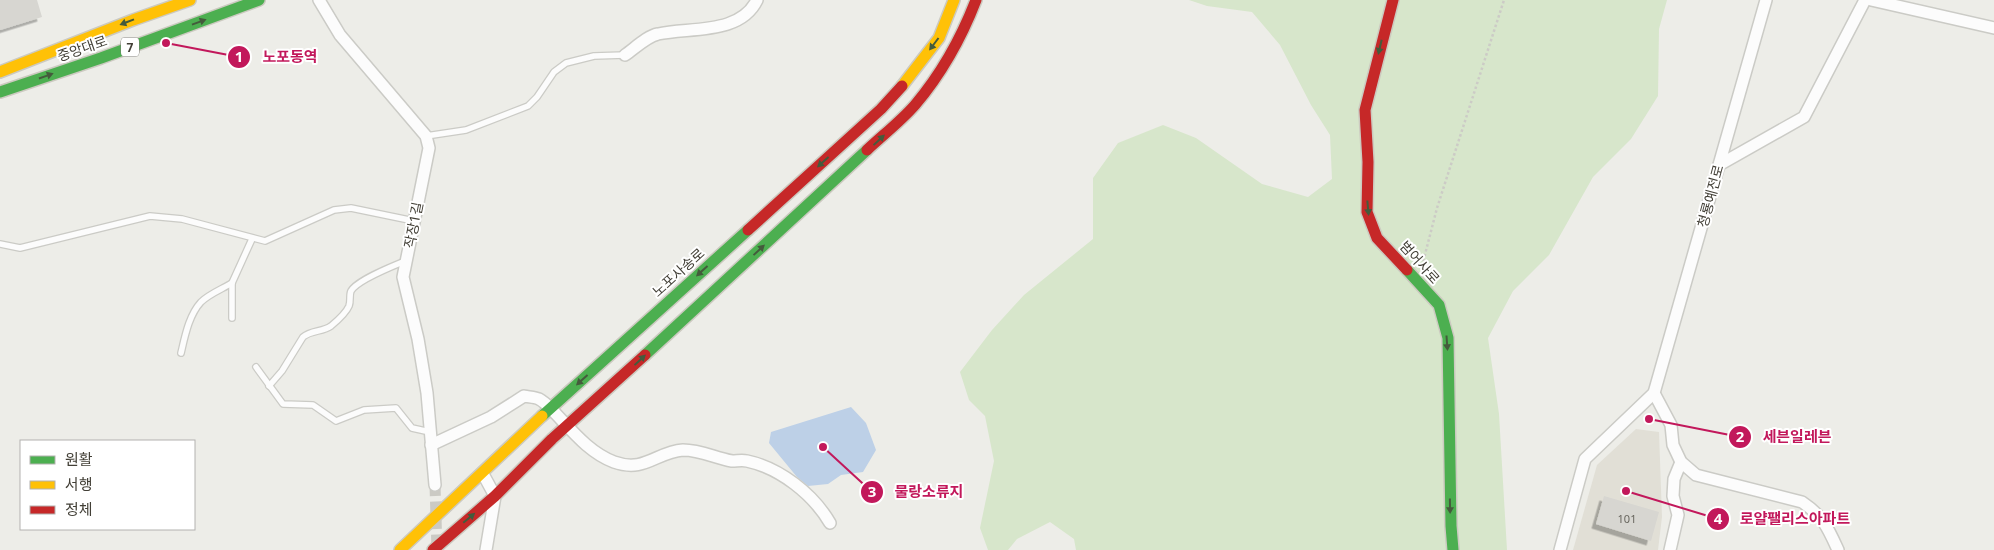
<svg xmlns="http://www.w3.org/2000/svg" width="1994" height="550" viewBox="0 0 1994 550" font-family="'Noto Sans','Noto Sans KR',sans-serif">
	<defs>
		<filter id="shadow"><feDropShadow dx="-4.5" dy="4.5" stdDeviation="0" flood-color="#0004"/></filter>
	</defs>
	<rect width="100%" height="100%" fill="#edede8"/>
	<!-- residential -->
	<path fill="#e1dfd6" d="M1636,429L1659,432L1662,517L1658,550H1573L1597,465Z"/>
	<!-- green -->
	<path fill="#d7e6cb" d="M1189,0H1667L1659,29L1658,96L1631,139L1593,177L1549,255L1513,291L1488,338L1499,414L1507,550H1076L1074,539L1050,522L1017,539L1008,550H988L980,528L994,461L985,416L969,400L960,372L992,330L1024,295L1093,239V178L1118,143L1163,125L1196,138L1262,184L1308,197L1332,179L1330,135L1311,105L1280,45L1252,12L1207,6Z"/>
	<!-- water -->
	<path fill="#bdd0e7" d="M851,407L866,423L876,450L863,472L841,475L828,484L808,486L797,477L769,443L771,432Z"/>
	<!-- building -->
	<g fill="#d7d6d1" filter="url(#shadow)">
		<path d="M0,0H37L42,17L0,30Z"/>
		<path d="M1604,496L1659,512L1651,541L1596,524Z"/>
	</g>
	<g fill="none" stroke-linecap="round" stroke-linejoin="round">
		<!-- street-tunnel -->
		<path stroke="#cbcac4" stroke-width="11" stroke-dasharray="11 5.5" stroke-linecap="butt" d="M435,485L437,550"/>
		<!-- lane casing -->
		<g stroke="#cbcbc6" stroke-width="8">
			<g id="lane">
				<path d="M426,136L466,130L528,106L537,97L554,72L566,63L594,56L625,55"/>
				<path d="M0,244L20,248L150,216L182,219L265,241L334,210L351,208L414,221"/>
				<path d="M232,318V283L252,239"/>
				<path d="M181,353C185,336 189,315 201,302C209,294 222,289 232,283"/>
				<path d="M256,367L283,404L313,405L336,421L364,410L396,408L412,428L430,432"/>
				<path d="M269,386L282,371L303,337C311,330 323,332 331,326C337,321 346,313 349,306C351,301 349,295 351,291C357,280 393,266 405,261"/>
			</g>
		</g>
		<!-- street casing -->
		<g stroke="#cbcbc6" stroke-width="14">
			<g id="street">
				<path d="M319,0L340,35L426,136L429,148L403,277L418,339L427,393L435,485"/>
				<path d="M1871,0L1994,28"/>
				<path d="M625,55C634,49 647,36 658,34C690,27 740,35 757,0"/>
				<path d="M1719,165L1804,117L1865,0"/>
				<path d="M1654,393L1671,425L1673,445L1681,462L1696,475L1802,502C1823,516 1828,528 1838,550"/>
				<path d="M431,445L491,417L524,396C528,397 535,397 539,399C545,402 551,409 556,414C573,432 590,453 614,462C645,473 656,452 683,450C701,450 715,458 732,461C737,461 742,460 747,461C780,468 813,494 830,523"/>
				<path d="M483,474L495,496L486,550"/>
				<path d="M1560,550L1585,459L1654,393L1766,0"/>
				<path d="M1670,550L1678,515L1673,496L1674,479L1681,462"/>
			</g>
		</g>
		<!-- fast casing -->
		<g stroke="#cccac0" stroke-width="14">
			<g id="fast">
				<path d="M0,92L101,58L259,0"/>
				<path d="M1407,270L1439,305L1448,338L1451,526L1453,550"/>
				<path d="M645,355L867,150"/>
				<path d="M542,416L748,230"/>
			</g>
		</g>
		<!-- slow casing -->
		<g stroke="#cccac0" stroke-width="14">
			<g id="slow">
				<path d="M0,72L133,20L190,0"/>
				<path d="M902,86L939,38L954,0"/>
				<path d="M400,550L542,416"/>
			</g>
		</g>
		<!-- jam casing -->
		<g stroke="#cccac0" stroke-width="14">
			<g id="jam">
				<path d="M1393,0L1365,110L1368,162L1367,212L1377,238L1407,270"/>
				<path d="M867,150C883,135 901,121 915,105C942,73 961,39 976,0"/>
				<path d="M748,230L881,109L902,86"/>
				<path d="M433,550L495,496L552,439L645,355"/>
			</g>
		</g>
		<!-- path -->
		<path stroke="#cccbc6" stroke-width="2.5" stroke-dasharray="2.5 2.5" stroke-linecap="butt" d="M1422,266L1437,208L1504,0"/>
		<!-- lane -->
		<use href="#lane" stroke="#fcfcfc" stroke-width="5.5"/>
		<!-- street -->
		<use href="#street" stroke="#fcfcfc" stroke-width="11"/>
		<!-- fast -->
		<use href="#fast" stroke="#4caf50" stroke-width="11"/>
		<!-- slow -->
		<use href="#slow" stroke="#ffc107" stroke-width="11"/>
		<!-- jam -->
		<use href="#jam" stroke="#c62828" stroke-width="11"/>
	</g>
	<!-- one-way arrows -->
	<defs><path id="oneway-solid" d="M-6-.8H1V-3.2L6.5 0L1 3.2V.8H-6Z" transform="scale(1.25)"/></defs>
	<g fill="#445b3c">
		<use href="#oneway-solid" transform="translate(127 22) rotate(159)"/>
		<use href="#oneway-solid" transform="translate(199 22) rotate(-20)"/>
		<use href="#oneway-solid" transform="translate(934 44) rotate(127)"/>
		<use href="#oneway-solid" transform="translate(1380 47) rotate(103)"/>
		<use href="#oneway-solid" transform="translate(46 76) rotate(-19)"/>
		<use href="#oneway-solid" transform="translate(879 140) rotate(-43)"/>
		<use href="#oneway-solid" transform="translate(823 162) rotate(138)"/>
		<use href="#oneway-solid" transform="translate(1368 208) rotate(85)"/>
		<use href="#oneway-solid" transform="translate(759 250) rotate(-43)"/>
		<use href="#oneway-solid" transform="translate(702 271) rotate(138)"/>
		<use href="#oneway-solid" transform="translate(1447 343) rotate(86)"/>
		<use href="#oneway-solid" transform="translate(640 360) rotate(-43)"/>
		<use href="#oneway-solid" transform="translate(582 380) rotate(138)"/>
		<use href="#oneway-solid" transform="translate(1450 506) rotate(89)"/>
		<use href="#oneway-solid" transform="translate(469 518) rotate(-40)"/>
	</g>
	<g text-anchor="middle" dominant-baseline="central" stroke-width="4" stroke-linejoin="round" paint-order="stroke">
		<!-- number labels -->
		<g font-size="11" fill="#68665e">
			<text x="1627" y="518">101</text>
		</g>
		<!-- shield labels -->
		<rect fill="#fff" stroke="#7b7972" stroke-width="1" x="121" y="37.5" width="18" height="19" rx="4"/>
		<g font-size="12" font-weight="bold" fill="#423f36">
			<text x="130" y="47">7</text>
		</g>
		<!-- street labels -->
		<g font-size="14" fill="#423f36" stroke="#fff">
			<text transform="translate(82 48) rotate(-19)">중앙대로</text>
			<text transform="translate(1710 196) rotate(-75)">청룡예전로</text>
			<text transform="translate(413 225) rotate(-79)">작장1길</text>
			<text transform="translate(1420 262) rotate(48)">범어사로</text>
			<text transform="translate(678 272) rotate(-42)">노포사송로</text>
		</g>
	</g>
	<!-- callouts -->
	<path fill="none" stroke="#c2185b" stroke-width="2" d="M166 43L239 57M1649 419L1740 437M823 447L872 492M1626 491L1718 519"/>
	<g fill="#c2185b" stroke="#fff" stroke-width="2">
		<circle cx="166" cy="43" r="5"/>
		<circle cx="1649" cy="419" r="5"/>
		<circle cx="823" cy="447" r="5"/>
		<circle cx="1626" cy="491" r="5"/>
		<circle cx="239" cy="57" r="12"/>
		<circle cx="1740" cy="437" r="12"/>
		<circle cx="872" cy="492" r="12"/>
		<circle cx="1718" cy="519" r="12"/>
	</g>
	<g font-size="15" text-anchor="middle" font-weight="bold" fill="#fff">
		<text x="239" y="62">1</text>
		<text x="1740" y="442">2</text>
		<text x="872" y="497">3</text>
		<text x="1718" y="524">4</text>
	</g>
	<g font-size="15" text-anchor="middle" font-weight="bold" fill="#c2185b" stroke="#fff" stroke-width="4" stroke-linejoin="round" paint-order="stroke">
		<text x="290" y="62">노포동역</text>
		<text x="1797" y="442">세븐일레븐</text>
		<text x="929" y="497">물랑소류지</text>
		<text x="1795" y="524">로얄팰리스아파트</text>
	</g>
	<!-- legend -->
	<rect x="20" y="440" width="175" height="90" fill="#ffffff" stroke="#b3b2af"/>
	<rect x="30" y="456" width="25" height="8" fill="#4caf50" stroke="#b3b2af"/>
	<text x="65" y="465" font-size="15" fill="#423f36">원활</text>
	<rect x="30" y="481" width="25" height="8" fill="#ffc107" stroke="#b3b2af"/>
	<text x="65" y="490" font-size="15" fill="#423f36">서행</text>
	<rect x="30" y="506" width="25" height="8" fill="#c62828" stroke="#b3b2af"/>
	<text x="65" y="515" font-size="15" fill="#423f36">정체</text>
</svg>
